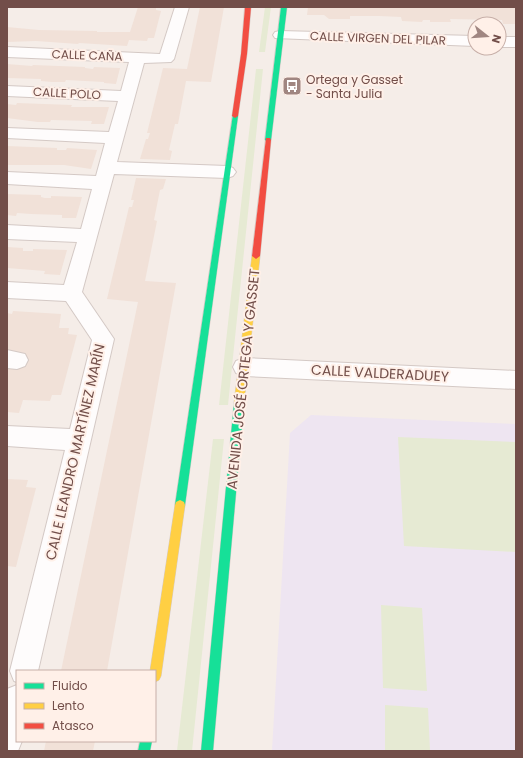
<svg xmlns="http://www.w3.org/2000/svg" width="523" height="758" viewBox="0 0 523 758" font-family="Poppins,sans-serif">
	<rect width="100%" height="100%" fill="#f5ede8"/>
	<!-- residential -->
	<g fill="#f1e1d8">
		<path d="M138,7L156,8V10L161,11L154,38H148L147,41L129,40L127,46L79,43L78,44L36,41L7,42V27L39,30L97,31V32H130Z"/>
		<path d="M200,7H224L211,82L186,81L178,124H175L169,150L172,151L170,160L140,159L146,139H148L150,133H147L163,68L187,69Z"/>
		<path d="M308,7H516V24H503L502,20L450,19L451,22H430V20H423L422,22L402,21L401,17L379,16H350V19H329L324,15H307Z"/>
		<path d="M7,64L32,66L33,65L85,67V68L93,69L94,67L120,68L116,84L104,83V82L66,80L65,82H52L41,81V79L7,78Z"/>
		<path d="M17,103L72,105L71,107H109L104,124H91L92,121L51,120L50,122H38L7,118V104L16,105Z"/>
		<path d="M7,146L57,148V150H66L67,148L97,150L91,169L64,165H8Z"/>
		<path d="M136,178L166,179L163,189L160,190L154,220L157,221L145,281L176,283L107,671H61L138,302L107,299L129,207H132L134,200H131Z"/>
		<path d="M7,194L41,195V197L45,198H51V196L82,197L76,218H62V215L31,214L17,213L16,216L7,215Z"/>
		<path d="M7,247L23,248V251H33V249L67,250L60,275L44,274L45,271L7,268Z"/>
		<path d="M13,311L61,314L59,328H69L68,334L77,335L61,395H52L50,401L23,400L19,413L7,412V313L12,314Z"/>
		<path d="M7,479L28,480L26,487L36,488L16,567L7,566Z"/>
		<path d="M46,741H95L93,751H44Z"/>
	</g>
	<!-- education -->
	<path fill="#eee5f1" d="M311,415L516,424V751H272L290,433Z"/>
	<!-- green -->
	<g fill="#e6ead3">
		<path d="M265,7H271L265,52H259Z"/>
		<path d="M256,69H263L228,405H219Z"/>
		<path d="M398,437L516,442V552L404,546Z"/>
		<path d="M213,439H224L192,751H177Z"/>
		<path d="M381,605L422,608L427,691L383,688Z"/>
		<path d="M385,705L428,708L430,751H385Z"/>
	</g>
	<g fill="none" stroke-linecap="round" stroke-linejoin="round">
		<!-- street casing -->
		<g stroke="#d4c9c5" stroke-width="2">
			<g id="street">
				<path d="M175,7H189L174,59L171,62L144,63L117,162L227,166L233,168L236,172L233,176L227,178L114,174L82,292L114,339L38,671H17V682L14,681L10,671L65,450L7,446V426L70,429L92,340L66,301L7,298V282L64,285L77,242L7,239V225L81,229L92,189L7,184V172L96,176L105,143L7,138V128L109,132L118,101L7,96V86L121,91L129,62L7,57V47L160,54Z"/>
				<path d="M280,31L475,36V46L275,38L273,35L275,32Z"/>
				<rect x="499" y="37" width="17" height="10"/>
				<path d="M7,350L25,354L28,360L25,366L17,369L7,368Z"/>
				<path d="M244,358L516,371V389L244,376L236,373L233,367L236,361Z"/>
				<path d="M17,685V741H22L18,751H7V689Z"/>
			</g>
		</g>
		<!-- fast casing -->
		<g stroke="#d5cac6" stroke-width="1">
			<g id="fast">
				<path d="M281,7H287L271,140L268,142L265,140Z"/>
				<path d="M233,114H237L238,116L185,505L184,508L180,510L176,508L175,505Z"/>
				<path d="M239,399L242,400L244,403L213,751H201L234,403L236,400Z"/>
				<path d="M140,741H152L150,751H138Z"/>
			</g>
		</g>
		<!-- slow casing -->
		<g stroke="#d5cac6" stroke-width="1">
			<g id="slow">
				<path d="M256,253L260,256L244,403L242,406L239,407L236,406L234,403L252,256Z"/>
				<path d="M180,500L184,502L185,505L161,676L159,680L155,682V671H150L175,505L176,502Z"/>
			</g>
		</g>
		<!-- jam casing -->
		<g stroke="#d5cac6" stroke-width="1">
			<g id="jam">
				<path d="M245,7H251L247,54L238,116L235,118L232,116L241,54Z"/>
				<path d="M266,138H270L271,140L260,256L256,259L252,256Z"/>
			</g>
		</g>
		<!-- street -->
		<use href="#street" fill="#fefcfc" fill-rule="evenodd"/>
		<!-- fast -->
		<use href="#fast" fill="#16e098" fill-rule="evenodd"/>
		<!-- slow -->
		<use href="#slow" fill="#ffcf43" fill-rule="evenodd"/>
		<!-- jam -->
		<use href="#jam" fill="#f24e42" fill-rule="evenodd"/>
	</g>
	<!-- icons -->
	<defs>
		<g id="bus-square" transform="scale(1)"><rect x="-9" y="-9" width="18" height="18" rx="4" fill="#a08681" stroke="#fff0e8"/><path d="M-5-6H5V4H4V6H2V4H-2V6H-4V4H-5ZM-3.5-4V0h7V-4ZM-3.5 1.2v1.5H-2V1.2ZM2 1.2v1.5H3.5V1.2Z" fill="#fff"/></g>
	</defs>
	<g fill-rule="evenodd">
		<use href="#bus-square" x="292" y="86"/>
	</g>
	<g text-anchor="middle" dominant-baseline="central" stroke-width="4" stroke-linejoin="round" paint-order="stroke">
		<!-- far-street labels -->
		<g font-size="12" fill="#724e49" stroke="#fff0e8">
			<text transform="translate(378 38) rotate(2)">CALLE VIRGEN DEL PILAR</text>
			<text transform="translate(87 55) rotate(2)">CALLE CAÑA</text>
			<text transform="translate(67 93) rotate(3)">CALLE POLO</text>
		</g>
		<!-- far-poi labels -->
		<g font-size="12" fill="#724e49" stroke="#fff0e8" text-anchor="start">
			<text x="306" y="79">Ortega y Gasset<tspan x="306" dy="14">- Santa Julia</tspan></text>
		</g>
		<!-- street labels -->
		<g font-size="14" fill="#724e49" stroke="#fff0e8">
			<text transform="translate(380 373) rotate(3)">CALLE VALDERADUEY</text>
			<text transform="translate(243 379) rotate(-84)">AVENIDA JOSÉ ORTEGA Y GASSET</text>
			<text transform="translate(75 452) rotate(-77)">CALLE LEANDRO MARTÍNEZ MARÍN</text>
		</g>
	</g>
	<!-- border -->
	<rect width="523" height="758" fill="none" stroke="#724e49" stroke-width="16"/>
	<!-- legend -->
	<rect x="16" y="670" width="140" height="72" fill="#fff0e8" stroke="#c7afa8"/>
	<rect x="24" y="683" width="20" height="6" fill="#16e098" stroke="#c7afa8"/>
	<text x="52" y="690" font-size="12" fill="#724e49">Fluido</text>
	<rect x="24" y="703" width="20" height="6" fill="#ffcf43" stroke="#c7afa8"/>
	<text x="52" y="710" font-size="12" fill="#724e49">Lento</text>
	<rect x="24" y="723" width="20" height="6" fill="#f24e42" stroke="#c7afa8"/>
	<text x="52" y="730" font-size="12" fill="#724e49">Atasco</text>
	<!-- north arrow -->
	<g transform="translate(487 36) rotate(107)"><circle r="19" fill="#fff0e8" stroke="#c7afa8"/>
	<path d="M0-3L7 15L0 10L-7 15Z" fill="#a08681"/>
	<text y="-6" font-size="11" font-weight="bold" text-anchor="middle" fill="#724e49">N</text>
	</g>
</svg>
